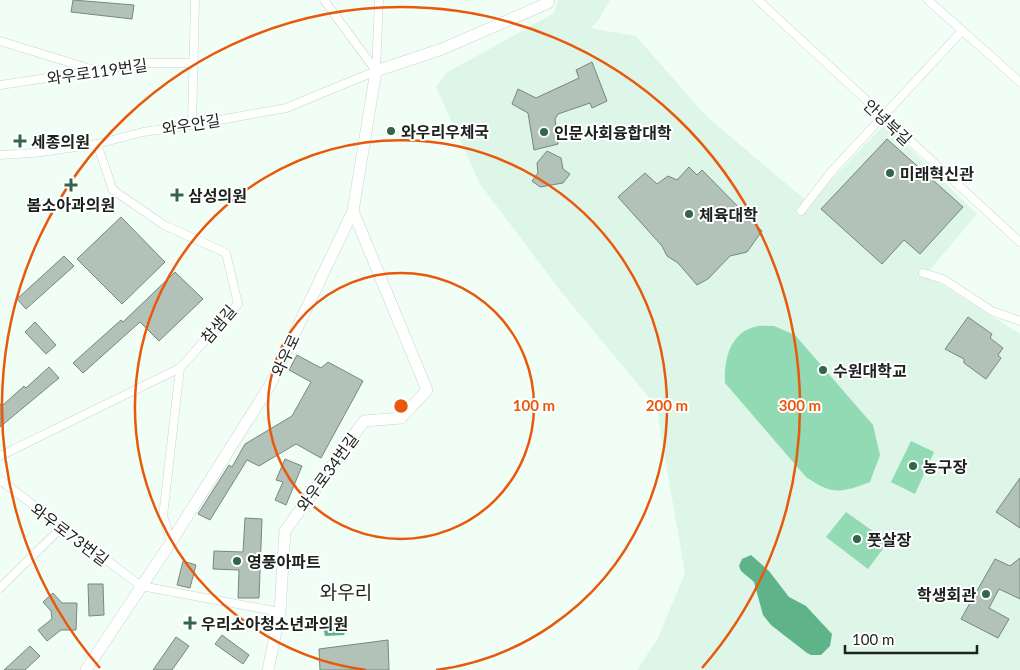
<svg xmlns="http://www.w3.org/2000/svg" width="1020" height="670" viewBox="0 0 1020 670" font-family="Lato,'Noto Sans KR',sans-serif">
	<rect width="100%" height="100%" fill="#f1fef6"/>
	<!-- built -->
	<path fill="#ddf6e7" d="M558,0H610L598,21L590,28L636,36L707,117L809,203L885,124L977,214L929,271L939,283L1020,334V670H637L658,638L685,573L656,406L562,293L480,184L436,87L446,73L554,13Z"/>
	<!-- green -->
	<g fill="#91dab3">
		<path d="M774,326L795,335L873,425L880,455L870,482C841,493 832,495 806,477L725,383C724,361 729,334 754,327C760,325 768,326 774,326Z"/>
		<path d="M911,441L934,452L915,494L891,482Z"/>
		<path d="M846,512L888,542L868,569L826,537Z"/>
	</g>
	<!-- water -->
	<g fill="#5eb488">
		<path d="M751,555L769,571L789,597L806,606L832,634L830,646L821,655H811L807,653L771,625L763,615L754,582L741,571L739,566L742,559Z"/>
		<path d="M334,618L340,619L349,624L344,635L325,636L322,622Z"/>
	</g>
	<!-- building -->
	<g fill="#b2c2b8" stroke="#78877e">
		<path d="M73,0L134,5L132,19L71,12Z"/>
		<path d="M592,62L607,101L592,108L590,103L558,114L555,119L558,144L534,150L528,113L512,104L518,89L536,98L579,78L576,70Z"/>
		<path d="M887,139L963,207L920,254L904,240L882,264L821,209Z"/>
		<path d="M547,151L561,158L563,169L570,174L563,183L540,187L532,181L538,173L537,163Z"/>
		<path d="M689,167L697,175L702,170L762,231L747,252L730,256L708,279L697,285L678,263L667,256L662,246L618,197L645,173L657,184L668,176L677,180Z"/>
		<path d="M121,217L165,262L122,304L77,259Z"/>
		<path d="M64,256L74,266L26,309L17,299Z"/>
		<path d="M175,272L203,299L159,341L140,322L83,373L73,363L121,320L123,322Z"/>
		<path d="M968,317L992,334L990,338L1003,348L998,355L1001,358L986,379L964,363V359L945,349Z"/>
		<path d="M35,322L56,345L46,354L25,332Z"/>
		<path d="M297,355L321,368L328,362L363,381L321,458L296,444L259,466L247,460L210,520L198,514L229,465L232,467L245,444L292,416L311,382L289,370Z"/>
		<path d="M49,367L59,378L0,427V404L3,405L24,386L26,388Z"/>
		<path d="M285,459L302,466L286,505L275,500L283,482L276,480Z"/>
		<path d="M1020,478V528L996,512Z"/>
		<path d="M245,518L262,519L259,598H238L239,570L213,569L214,551L243,552Z"/>
		<path d="M1020,558V599L999,589L989,608L1009,619L998,638L961,619L995,559L1010,566Z"/>
		<path d="M183,561L196,565L190,588L177,585Z"/>
		<path d="M88,584H103L104,615L89,616Z"/>
		<path d="M53,593L62,603H77L76,630H61L47,641L38,630L52,619L51,611L43,602Z"/>
		<path d="M222,635L249,655L243,664L215,644Z"/>
		<path d="M176,637L189,646L172,670H153Z"/>
		<path d="M388,640L389,670H320L319,649Z"/>
		<path d="M30,646L40,656L25,670H4Z"/>
	</g>
	<g fill="none" stroke-linecap="round" stroke-linejoin="round">
		<!-- street casing -->
		<g stroke="#c6d6cc" stroke-width="9">
			<g id="street">
				<path d="M324,0L376,71"/>
				<path d="M758,0L1020,242"/>
				<path d="M928,0L1020,82"/>
				<path d="M0,41L91,69"/>
				<path d="M376,71L379,0"/>
				<path d="M0,85L147,63H194"/>
				<path d="M192,125L195,0"/>
				<path d="M0,155L34,153L97,144L143,132L192,125L286,108L376,71"/>
				<path d="M801,211L832,171L962,31"/>
				<path d="M923,273L943,279L992,311L1020,321"/>
				<path d="M0,456L180,368L238,304L226,253L164,225L113,190L97,144"/>
				<path d="M0,480L141,586L280,612"/>
				<path d="M171,542L163,516L180,368"/>
				<path d="M0,588L61,528"/>
			</g>
		</g>
		<!-- secondary casing -->
		<g stroke="#c6d6cc" stroke-width="12">
			<g id="secondary">
				<path d="M86,670L171,542L270,385L353,211L376,71L442,49L548,3L549,0"/>
				<path d="M268,670L280,612L285,531L364,421L401,418L427,390L353,211"/>
			</g>
		</g>
		<!-- street -->
		<use href="#street" stroke="#fff" stroke-width="8"/>
		<!-- secondary -->
		<use href="#secondary" stroke="#fff" stroke-width="11"/>
	</g>
	<!-- distance rings -->
	<g fill="none" stroke="#e8590c" stroke-width="2.5">
		<circle cx="401" cy="406" r="133"/>
		<path d="M366 670A266 266 0 1 1 436 670"/>
		<path d="M100 668A399 399 0 1 1 702 668"/>
	</g>
	<!-- markers -->
	<g fill="#31664c" stroke="#fff" stroke-width="2">
		<circle cx="391" cy="131" r="5"/>
		<circle cx="544" cy="132" r="5"/>
		<path d="M17.5 133.5h5v5h5v5h-5v5h-5v-5h-5v-5h5z"/>
		<circle cx="890" cy="173" r="5"/>
		<path d="M68.5 177.5h5v5h5v5h-5v5h-5v-5h-5v-5h5z"/>
		<path d="M174.5 187.5h5v5h5v5h-5v5h-5v-5h-5v-5h5z"/>
		<circle cx="689" cy="214" r="5"/>
		<circle cx="823" cy="370" r="5"/>
		<circle cx="913" cy="466" r="5"/>
		<circle cx="857" cy="539" r="5"/>
		<circle cx="237" cy="561" r="5"/>
		<circle cx="986" cy="594" r="5"/>
		<path d="M187.5 615.5h5v5h5v5h-5v5h-5v-5h-5v-5h5z"/>
	</g>
	<g text-anchor="middle" dominant-baseline="central" stroke-width="4" stroke-linejoin="round" paint-order="stroke">
		<!-- street labels -->
		<g font-size="16" fill="#1c221f" stroke="#fff">
			<text transform="translate(97 71) rotate(-8)">와우로119번길</text>
			<text transform="translate(888 122) rotate(43)">안녕북길</text>
			<text transform="translate(191 124) rotate(-9)">와우안길</text>
			<text transform="translate(218 324) rotate(-50)">참샘길</text>
			<text transform="translate(285 355) rotate(-65)">와우로</text>
			<text transform="translate(327 472) rotate(-54)">와우로34번길</text>
			<text transform="translate(70 534) rotate(37)">와우로73번길</text>
		</g>
		<!-- poi labels -->
		<g font-size="16" font-weight="bold" fill="#1c221f" stroke="#fff" text-anchor="start">
			<text x="401" y="131">와우리우체국</text>
			<text x="554" y="132">인문사회융합대학</text>
			<text x="31" y="141">세종의원</text>
			<text x="900" y="173">미래혁신관</text>
			<text x="188" y="195">삼성의원</text>
			<text x="71" y="204" text-anchor="middle">봄소아과의원</text>
			<text x="699" y="214">체육대학</text>
			<text x="833" y="370">수원대학교</text>
			<text x="923" y="466">농구장</text>
			<text x="867" y="539">풋살장</text>
			<text x="247" y="561">영풍아파트</text>
			<text x="976" y="594" text-anchor="end">학생회관</text>
			<text x="201" y="623">우리소아청소년과의원</text>
		</g>
		<!-- quarter labels -->
		<g font-size="19" fill="#1c221f" stroke="#fff">
			<text x="346" y="591">와우리</text>
		</g>
	</g>
	<circle cx="401" cy="406" r="8" fill="#e8590c" stroke="#fff" stroke-width="2.5"/>
	<g font-size="15" text-anchor="middle" font-weight="bold" fill="#e8590c" stroke="#fff" stroke-width="4" stroke-linejoin="round" paint-order="stroke">
		<text x="534" y="411">100 m</text>
		<text x="667" y="411">200 m</text>
		<text x="800" y="411">300 m</text>
	</g>
	<!-- scale -->
	<path d="M845 645v8h132v-8" fill="none" stroke="#1c221f" stroke-width="2.5"/>
	<text x="852" y="645" font-size="15" fill="#1c221f" stroke="#ffffff" stroke-width="4" paint-order="stroke">100 m</text>
</svg>
